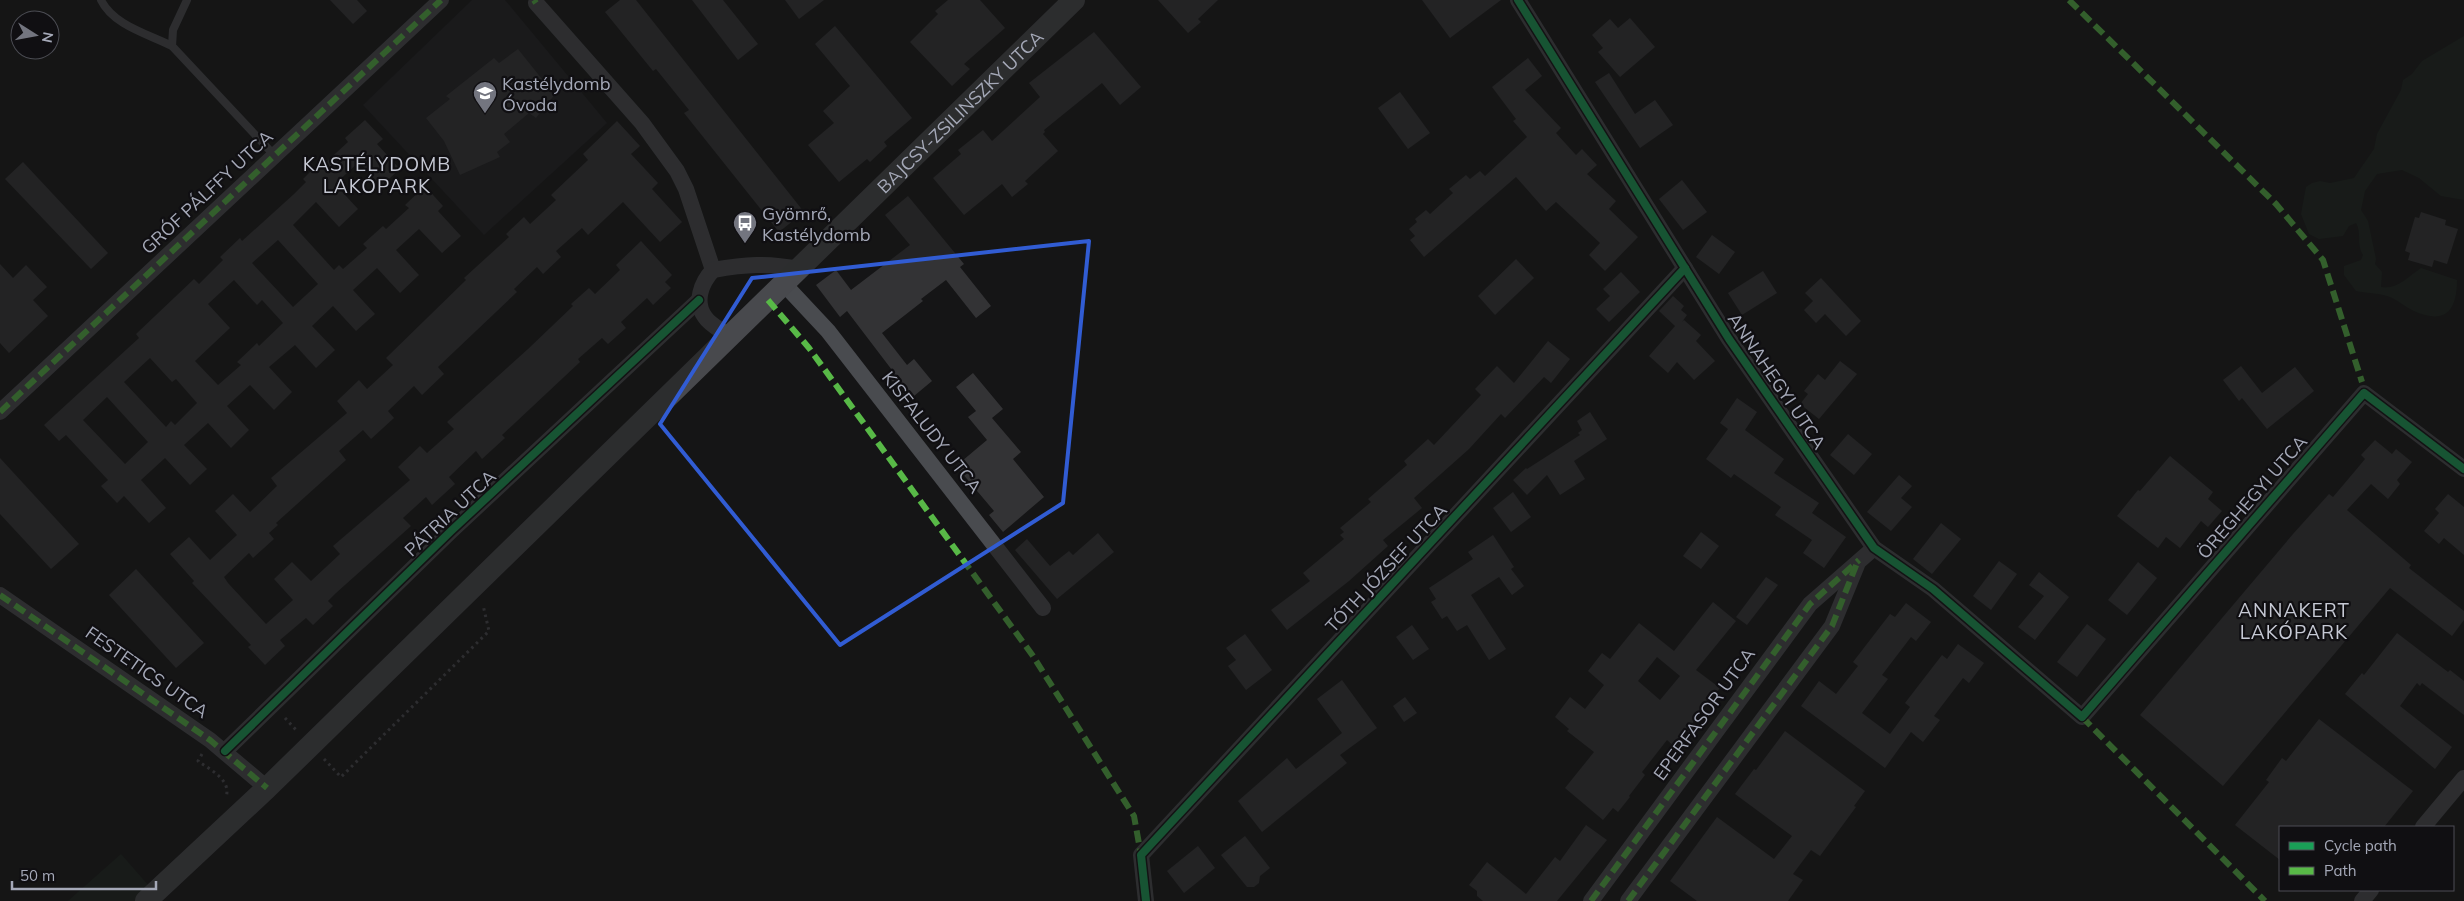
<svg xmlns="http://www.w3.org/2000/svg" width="2464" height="901" viewBox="0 0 2464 901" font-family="Mulish,sans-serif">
	<rect width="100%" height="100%" fill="#151516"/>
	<!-- built -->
	<path fill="#1f1f22" d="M472,0H505L607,123L484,235L363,105Z"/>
	<!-- green -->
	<g fill="#1b231d">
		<path d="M2464,36V200L2441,196L2419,178L2402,170L2377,174L2365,191L2361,210L2368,221L2376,259L2375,264L2382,272L2381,287C2397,290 2409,276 2421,268L2457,280C2457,311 2445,325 2414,311C2405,307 2397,299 2387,296C2378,293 2366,293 2356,291L2344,275V266L2361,260L2363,255C2356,244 2362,233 2356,223L2349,226L2343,236L2319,239L2309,234L2301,214L2306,187L2312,183L2320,181L2330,183L2354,178L2374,149L2377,134L2401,90L2403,80L2412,74L2422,61Z"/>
		<path d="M121,854L162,901H68Z"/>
	</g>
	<!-- building -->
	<g fill="#333335" fill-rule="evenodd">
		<path d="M330,0H357L367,11L353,24Z"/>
		<path d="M620,0H636L804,212L779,232L684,113L689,110L656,69L653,71L605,12Z"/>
		<path d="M692,0H723L758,44L738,60Z"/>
		<path d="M785,0H824L799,19Z"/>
		<path d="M948,0H980L1005,28L964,64L970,69L952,86L910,42L938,14L935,11Z"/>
		<path d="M1158,0H1218L1198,19L1201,22L1188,33Z"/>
		<path d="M1422,0H1501L1450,38Z"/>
		<path d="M1630,18L1655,47L1620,77L1598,52L1603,48L1592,35L1610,19L1618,28Z"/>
		<path d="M835,26L912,118L884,142L887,146L870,162L867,159L839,182L808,145L834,123L823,111L850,86L815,44Z"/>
		<path d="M1094,32L1141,87L1120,105L1102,83L1044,130L1045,132L1043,134L1058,151L1025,181L1028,184L1012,197L1002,184L964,215L933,178L961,154L958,150L983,130L992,141L1040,97L1029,83Z"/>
		<path d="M518,49L542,79L546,75L560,88L536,118L529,113L504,134L510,142L497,152L500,157L460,175L444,141L426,118L450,99L446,96L494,58L499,63Z"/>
		<path d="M1528,58L1542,76L1525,90L1561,128L1556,133L1576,155L1582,149L1597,165L1587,174L1616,201L1609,209L1638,237L1605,271L1589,255L1600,243L1556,202L1546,211L1516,177L1424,257L1410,240L1415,236L1409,229L1417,222L1415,219L1426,210L1430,214L1453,193L1449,189L1466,175L1470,179L1480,171L1485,176L1527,137L1513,121L1516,119L1492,87Z"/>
		<path d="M1609,73L1635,114L1655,100L1673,125L1640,148L1595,82Z"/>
		<path d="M1400,92L1430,133L1408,149L1378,108Z"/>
		<path d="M365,120L383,139L377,144L400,169L381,186L359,162L335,184L358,209L339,227L316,202L293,225L334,270L339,265L343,269L367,248L363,244L383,226L386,229L409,208L405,205L425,186L443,206L438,211L461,236L442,253L419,229L396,250L419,275L400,293L377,268L353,290L375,314L356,331L333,306L312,326L335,350L316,368L295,345L269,367L292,392L274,410L250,385L227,406L249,430L231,448L208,423L184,445L207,469L190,485L165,458L141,480L166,508L149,523L124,496L117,503L101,486L108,480L66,435L59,441L44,425L139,338L136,334L175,297L194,279L199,284L223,260L220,257L240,238L242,241L294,194L306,182L303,179L322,160L325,163L348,142L345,138ZM278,240L318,284L293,307L252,263ZM234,280L257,305L262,300L283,323L259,346L257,343L237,362L241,365L218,385L195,361L230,328L208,304ZM150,358L172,382L176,379L197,403L175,425L171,421L166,427L124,382ZM107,397L148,442L125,464L83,420Z"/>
		<path d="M617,121L640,146L631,154L658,183L652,189L682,222L660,242L623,202L588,235L582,228L556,251L561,257L543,274L537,267L514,289L517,292L438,367L444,374L422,395L414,386L388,411L394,418L371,439L363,430L339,451L346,460L276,523L278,525L269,533L274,539L253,558L249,553L224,577L228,583L266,624L293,600L274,579L292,562L311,581L340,554L333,546L410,480L398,467L420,446L427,453L454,429L447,422L528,349L573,306L571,304L589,288L595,294L620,270L616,265L641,241L672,275L665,282L671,288L653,305L647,298L621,322L626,328L608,344L602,338L578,359L580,362L502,435L505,438L482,459L476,451L449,477L455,484L432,505L426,497L403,518L411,526L336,593L328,601L333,606L313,625L306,618L280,640L285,646L265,665L248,647L251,645L192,583L194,581L170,554L189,537L210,560L237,535L215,511L233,494L250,512L277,486L271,478L347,413L337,401L359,380L367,389L393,365L386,358L466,280L464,278L509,237L506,234L524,217L530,224L556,200L551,195L588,160L583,154Z"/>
		<path d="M23,162L108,253L91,269L5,179Z"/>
		<path d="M1682,180L1707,212L1683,230L1659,199Z"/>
		<path d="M908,196L964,264L960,267L991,306L976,318L946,280L921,299L923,301L882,333L907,365L914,359L932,381L908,401L890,378L895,374L847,311L840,317L816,285L836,270L851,290L910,245L885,215Z"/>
		<path d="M2421,212L2446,220L2445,225L2458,229L2447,264L2434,260L2432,267L2408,260L2410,253L2405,251L2415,217L2419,218Z"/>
		<path d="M1712,235L1735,252L1719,274L1696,257Z"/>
		<path d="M1516,259L1534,278L1495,315L1478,296Z"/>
		<path d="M0,264L13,278L26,265L47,287L33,300L48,316L9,353L0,343Z"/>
		<path d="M1763,271L1777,293L1742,315L1728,293Z"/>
		<path d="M1621,272L1640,292L1609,322L1596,309L1610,296L1603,289Z"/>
		<path d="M1821,278L1861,321L1846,336L1825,314L1816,323L1804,310L1813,301L1805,293Z"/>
		<path d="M1673,296L1684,306L1681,310L1687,315L1682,322L1684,320L1701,335L1696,341L1715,361L1694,380L1677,362L1668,373L1649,356L1675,326L1659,311Z"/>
		<path d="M1548,341L1570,359L1551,383L1544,377L1505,418L1501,414L1469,449L1414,498L1422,508L1383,540L1388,546L1349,581L1287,630L1271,610L1310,581L1303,573L1344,539L1340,535L1344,532L1340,528L1371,502L1368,499L1407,465L1404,461L1428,439L1434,445L1481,395L1475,389L1497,366L1514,383Z"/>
		<path d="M1840,361L1857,374L1819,419L1800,404L1808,394L1804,391L1818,374L1825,380Z"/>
		<path d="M2241,366L2262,393L2295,367L2314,391L2267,429L2242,398L2239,401L2223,380Z"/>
		<path d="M973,373L1003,409L992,418L1021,452L1013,459L1044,497L1003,532L989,515L994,511L956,466L987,440L968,417L976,411L956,387Z"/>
		<path d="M1737,398L1757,412L1745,430L1784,459L1774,473L1819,503L1812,513L1846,537L1824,568L1803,553L1812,540L1775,515L1781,507L1734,474L1731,478L1706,459L1728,429L1720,423Z"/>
		<path d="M1590,412L1607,439L1574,461L1585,479L1560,495L1547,475L1527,495L1513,480L1526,468L1527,469L1580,435L1578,433L1582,430L1577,421Z"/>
		<path d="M1848,434L1872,454L1854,475L1830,455Z"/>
		<path d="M2375,440L2392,454L2396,449L2412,462L2397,480L2400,484L2388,499L2371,484L2347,510L2411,565L2409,568L2464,611V620L2452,636L2390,588L2223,786L2140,715L2293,534L2329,494L2333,497L2355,471L2365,459L2361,455Z"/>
		<path d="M2170,456L2213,492L2208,499L2222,511L2208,527L2201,521L2180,548L2166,537L2158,548L2117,516L2138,490L2140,491Z"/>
		<path d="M0,458L79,544L51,569L0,514Z"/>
		<path d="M1899,475L1912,486L1901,498L1912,507L1891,531L1867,512Z"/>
		<path d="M1513,492L1531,517L1511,532L1493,508Z"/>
		<path d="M2448,494L2464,507V555L2444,538L2439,544L2424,531L2439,513L2435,509Z"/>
		<path d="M1941,523L1961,539L1932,574L1913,559Z"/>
		<path d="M1701,532L1719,546L1701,569L1683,556Z"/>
		<path d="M1098,533L1114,552L1057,599L1015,550L1027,539L1050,566L1069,551L1073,555Z"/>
		<path d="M1493,535L1514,567L1511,569L1524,586L1512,595L1499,577L1471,595L1506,649L1489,660L1467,625L1457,631L1447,616L1442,619L1431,602L1436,599L1429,588L1473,559L1468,552Z"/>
		<path d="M1999,561L2017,574L1991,610L1973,596Z"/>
		<path d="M2138,562L2157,578L2127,615L2108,600Z"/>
		<path d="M136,569L204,643L176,668L109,595Z"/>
		<path d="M2039,572L2069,597L2035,640L2018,627L2044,596L2029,585Z"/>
		<path d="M1766,577L1778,585L1747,625L1736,617Z"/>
		<path d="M1713,602L1736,621L1696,670L1720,688L1691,725L1693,727L1676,748L1667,740L1642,772L1645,775L1629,796L1630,797L1618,812L1613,808L1603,820L1565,788L1594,752L1567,731L1569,729L1555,717L1570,697L1585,709L1604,685L1588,671L1602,653L1610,659L1639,623L1674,651ZM1657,657L1680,676L1660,700L1638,681Z"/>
		<path d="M1906,603L1931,622L1916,641L1911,637L1882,675L1888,679L1862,713L1890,734L1910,707L1905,703L1942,655L1947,659L1958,644L1984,663L1969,683L1963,678L1934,716L1940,720L1923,742L1911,732L1885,768L1801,706L1819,681L1836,694L1858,666L1853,662L1890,614L1895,617Z"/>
		<path d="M2087,624L2106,639L2077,677L2057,662Z"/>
		<path d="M1412,625L1429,649L1413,660L1396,637Z"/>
		<path d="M2397,633L2448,672L2450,670L2464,681V715L2422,683L2420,686L2417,683L2400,706L2452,747L2435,769L2345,694L2362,673L2364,675Z"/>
		<path d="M1245,634L1272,670L1246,690L1228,666L1236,660L1226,648Z"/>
		<path d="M1342,680L1377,728L1340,755L1347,763L1262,832L1238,801L1287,758L1296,769L1342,733L1317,699Z"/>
		<path d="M1405,697L1417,713L1404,722L1393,706Z"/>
		<path d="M2319,719L2413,791L2384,827H2280V860L2235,825L2269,782L2266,780L2282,758L2286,761Z"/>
		<path d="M1785,731L1865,791L1854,806L1856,807L1820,856L1811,850L1793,874L1803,880L1788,901H1697L1670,881L1717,817L1774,859L1792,836L1735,794L1754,769L1756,770Z"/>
		<path d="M1586,825L1607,840L1557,901H1483L1477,896V891L1469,885L1487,862L1526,894L1555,857L1560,861Z"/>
		<path d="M1245,836L1270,868L1260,876L1259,883L1254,887H1247L1221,855Z"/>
		<path d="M1198,846L1215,868L1184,893L1167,871Z"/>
	</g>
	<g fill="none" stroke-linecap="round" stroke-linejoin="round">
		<!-- path -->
		<g stroke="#4b4b50" stroke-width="3" stroke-dasharray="2.5 4" stroke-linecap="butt">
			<path d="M285,718L297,731"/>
			<path d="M202,754L198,761C209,769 232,780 226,797"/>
			<path d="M324,759L341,777L489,631L483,605"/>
		</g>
		<!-- service -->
		<g stroke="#494b4f" stroke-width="8">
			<path d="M101,0C113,25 148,34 172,46"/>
			<path d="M187,0L173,30L172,46L275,156"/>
		</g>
		<!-- minor -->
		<g stroke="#494b4f" stroke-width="16">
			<path d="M1518,0L1729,339L1874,548L1933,589L2082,717L2364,393L2464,469"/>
			<path d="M536,3L642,123L677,171L686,189L713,270"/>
			<path d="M784,284L828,331L1043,608"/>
			<path d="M730,337C723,331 710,325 705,317C694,302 701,283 713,270C747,264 766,263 800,269"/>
			<path d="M0,412L441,0"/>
			<path d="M0,595L210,740L267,788"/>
			<path d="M225,751L451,531L699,300"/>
			<path d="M2423,827L2464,778"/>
			<path d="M1146,901L1141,855L1685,268"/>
			<path d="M1591,901L1810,604L1874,548"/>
			<path d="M1628,901L1832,626L1857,565"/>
			<path d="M2362,901L2371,890"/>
		</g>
		<!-- secondary -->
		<path stroke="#48494d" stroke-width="22" id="s1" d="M146,901L267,788L1074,0"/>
		<!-- quiet -->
		<g stroke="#58b947" stroke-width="6" stroke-dasharray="12 6" stroke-linecap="butt">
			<path d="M534,0L536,3"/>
			<path d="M2069,0L2276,204L2323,260L2362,382"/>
			<path d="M768,300L809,348L1033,656L1134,816L1141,855"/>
			<path d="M0,412L441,0"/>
			<path d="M0,595L210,740L267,788"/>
			<path d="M2082,717L2265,901"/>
			<path d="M1591,901L1810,604L1859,560"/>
			<path d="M1628,901L1832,626L1857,563"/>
		</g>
		<!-- cycleway casing -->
		<g stroke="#100f12" stroke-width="11">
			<g id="cycleway">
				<path d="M1518,0L1729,339L1874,548L1933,589L2082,717L2364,393L2464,469"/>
				<path d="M225,751L451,531L699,300"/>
				<path d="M1146,901L1141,855L1685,268"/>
			</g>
		</g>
		<!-- cycleway -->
		<use href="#cycleway" stroke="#1a9f57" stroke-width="8"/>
	</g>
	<!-- marked area -->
	<path d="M0 0H2464V901H0ZM1089,241L1063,503L840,645L660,424L752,278Z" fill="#151516" fill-opacity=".55" fill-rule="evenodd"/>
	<path fill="none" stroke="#315cd3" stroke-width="4" stroke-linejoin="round" d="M1089,241L1063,503L840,645L660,424L752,278Z"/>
	<!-- icons -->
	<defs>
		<g id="school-pin" transform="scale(1.25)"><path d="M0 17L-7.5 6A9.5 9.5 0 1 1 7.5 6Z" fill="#73757f" stroke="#100f12"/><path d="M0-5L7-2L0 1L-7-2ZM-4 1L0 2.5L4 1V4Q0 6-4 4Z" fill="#fff"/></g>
		<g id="bus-pin" transform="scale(1.25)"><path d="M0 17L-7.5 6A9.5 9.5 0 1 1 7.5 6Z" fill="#73757f" stroke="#100f12"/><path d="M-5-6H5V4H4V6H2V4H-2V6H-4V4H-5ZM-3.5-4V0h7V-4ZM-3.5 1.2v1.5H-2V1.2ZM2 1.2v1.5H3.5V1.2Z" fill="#fff"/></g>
	</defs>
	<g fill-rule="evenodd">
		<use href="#school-pin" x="485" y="93"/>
		<use href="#bus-pin" x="745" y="223"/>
	</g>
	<g text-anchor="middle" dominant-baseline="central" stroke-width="4.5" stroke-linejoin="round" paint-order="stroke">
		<!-- poi labels -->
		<g font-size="18" fill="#a5a9b8" stroke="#100f12" text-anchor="start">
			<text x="502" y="83">Kastélydomb<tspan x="502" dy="21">Óvoda</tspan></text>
			<text x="762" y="213">Gyömrő,<tspan x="762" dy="21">Kastélydomb</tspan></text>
		</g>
		<!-- street labels -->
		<g font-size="18" fill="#a5a9b8" stroke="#100f12">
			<text stroke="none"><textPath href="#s1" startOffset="1134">BAJCSY-ZSILINSZKY UTCA</textPath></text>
			<text transform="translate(207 192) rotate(-43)">GRÓF PÁLFFY UTCA</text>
			<text transform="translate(1777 381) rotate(56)">ANNAHEGYI UTCA</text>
			<text transform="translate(932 432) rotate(52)">KISFALUDY UTCA</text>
			<text transform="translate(2252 497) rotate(-49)">ÖREGHEGYI UTCA</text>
			<text transform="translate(450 513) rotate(-43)">PÁTRIA UTCA</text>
			<text transform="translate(1386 568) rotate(-47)">TÓTH JÓZSEF UTCA</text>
			<text transform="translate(147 672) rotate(35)">FESTETICS UTCA</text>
			<text transform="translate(1704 714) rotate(-54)">EPERFASOR UTCA</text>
		</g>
		<!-- neighbourhood labels -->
		<g font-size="19" letter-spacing="1" fill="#c6c9d4" stroke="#100f12">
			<text x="377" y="164">KASTÉLYDOMB<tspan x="377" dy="22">LAKÓPARK</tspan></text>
			<text x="2294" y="610">ANNAKERT<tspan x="2294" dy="22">LAKÓPARK</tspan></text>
		</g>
	</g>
	<!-- legend -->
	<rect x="2279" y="826" width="175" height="65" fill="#100f12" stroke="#4c4d54"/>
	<rect x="2289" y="842" width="25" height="8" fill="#1a9f57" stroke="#4c4d54"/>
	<text x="2324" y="851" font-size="15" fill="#a5a9b8">Cycle path</text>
	<rect x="2289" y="867" width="25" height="8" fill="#58b947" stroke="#4c4d54"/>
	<text x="2324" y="876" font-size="15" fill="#a5a9b8">Path</text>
	<!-- north arrow -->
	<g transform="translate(35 35) rotate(101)"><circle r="24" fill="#100f12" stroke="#4c4d54"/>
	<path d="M0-4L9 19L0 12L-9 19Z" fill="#73757f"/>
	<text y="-8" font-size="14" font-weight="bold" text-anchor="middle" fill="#a5a9b8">N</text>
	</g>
	<!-- scale -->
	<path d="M12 881v8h144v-8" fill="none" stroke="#a5a9b8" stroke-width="2.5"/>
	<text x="20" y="881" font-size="15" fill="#a5a9b8" stroke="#100f12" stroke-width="4" paint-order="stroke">50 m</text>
</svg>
